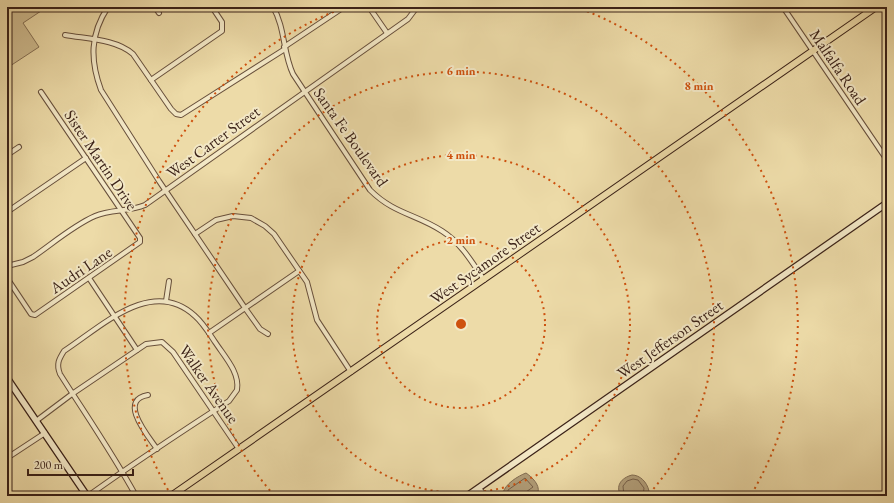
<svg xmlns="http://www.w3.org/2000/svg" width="894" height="503" viewBox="0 0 894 503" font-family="'EB Garamond',serif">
	<rect width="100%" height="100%" fill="#eddba8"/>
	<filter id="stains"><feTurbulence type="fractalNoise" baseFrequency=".005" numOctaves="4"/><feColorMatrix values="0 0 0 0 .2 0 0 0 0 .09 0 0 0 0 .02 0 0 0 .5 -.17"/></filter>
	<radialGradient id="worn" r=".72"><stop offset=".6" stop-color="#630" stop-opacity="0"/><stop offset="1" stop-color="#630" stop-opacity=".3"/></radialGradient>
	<!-- green -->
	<path fill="#cfbc90" stroke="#856f54" d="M7,7H47L23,23L39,47L7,68Z"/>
	<!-- water -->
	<g fill="#b09c77" stroke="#816b51">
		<path d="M526,473C532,477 540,485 538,492C527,495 517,496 505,496L503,493C505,484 518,476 526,473Z"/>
		<path d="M632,475C640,475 647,482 649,491L645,496H621C615,486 621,478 632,475Z"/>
	</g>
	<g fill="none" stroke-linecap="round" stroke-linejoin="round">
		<!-- shore -->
		<g stroke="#765f48" stroke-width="1">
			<path d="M508,496V490L525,478L533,487L526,492L524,496"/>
			<path d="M624,496L623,486L627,481L633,479L638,480L644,488L643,496"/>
		</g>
		<!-- street casing -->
		<g stroke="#68503c" stroke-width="6">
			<g id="street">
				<path d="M108,7C90,34 90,60 101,90L159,181L245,308L260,329L268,334"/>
				<path d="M155,7L159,13"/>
				<path d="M273,7C285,27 283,53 293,74L370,190C394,214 416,214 442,231C461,243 472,262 484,280"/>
				<path d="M369,7L387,33"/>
				<path d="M783,7L887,160"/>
				<path d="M65,35C87,39 116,39 133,54L171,109L176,114L181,115L285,49"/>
				<path d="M284,47L344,7"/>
				<path d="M151,80L222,31V22L212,7"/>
				<path d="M7,155L19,147"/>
				<path d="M7,212L86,158"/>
				<path d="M195,234L216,220L233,216L251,218L265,226L274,234L307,282L317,320L351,372"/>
				<path d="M7,266L23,262L33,257C52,244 74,225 95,216C111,209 129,212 145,205L408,19L417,7"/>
				<path d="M7,278L31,314L35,315L140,242V238L41,92"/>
				<path d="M89,278L137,350"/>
				<path d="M166,301L169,281"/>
				<path d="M209,333L299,271"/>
				<path d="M148,395C117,400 149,437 157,449"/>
				<path d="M36,421L72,394L146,344L162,342L173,352L239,449"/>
				<path d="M7,458L45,433"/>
				<path d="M479,488L485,496"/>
				<path d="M88,496C134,463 181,432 229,401L237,390C240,373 225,357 215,342C209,333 203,323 195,316C152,276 101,327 64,351C59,359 56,364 60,374C86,415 113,454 136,496"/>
			</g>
		</g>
		<!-- secondary casing -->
		<g stroke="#3b2218" stroke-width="8">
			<g id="secondary">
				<path d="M7,378L87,496"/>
				<path d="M467,496L887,203"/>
			</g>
		</g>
		<!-- primary casing -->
		<g stroke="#3b2218" stroke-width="8">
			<path id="primary" d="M171,496L876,7"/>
		</g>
		<!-- street -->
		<use href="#street" stroke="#f3e8c6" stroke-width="4"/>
		<!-- secondary -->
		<use href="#secondary" stroke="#f3e8c6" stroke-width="5.5"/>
		<!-- primary -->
		<use href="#primary" stroke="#eddba8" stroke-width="6"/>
	</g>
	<!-- distance rings -->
	<g fill="none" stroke="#ce510e" stroke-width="2" stroke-dasharray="2 4">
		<circle cx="461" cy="324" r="84"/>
		<circle cx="461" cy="324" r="169"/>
		<path d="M274 495A253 253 0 1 1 648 495"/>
		<path d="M171 495A337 337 0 0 1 346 7M576 7A337 337 0 0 1 751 495"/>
	</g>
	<g text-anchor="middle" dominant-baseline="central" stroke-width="4" stroke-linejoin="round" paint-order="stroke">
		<!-- street labels -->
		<g font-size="16" fill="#3b2218" stroke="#f3e8c6">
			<text transform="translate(838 67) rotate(56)">Malfalfa Road</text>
			<text transform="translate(351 137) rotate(55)">Santa Fe Boulevard</text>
			<text transform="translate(213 142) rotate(-36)">West Carter Street</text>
			<text transform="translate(101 160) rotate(56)">Sister Martin Drive</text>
			<text transform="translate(485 263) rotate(-35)">West Sycamore Street</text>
			<text transform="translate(81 270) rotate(-34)">Audri Lane</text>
			<text transform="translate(670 339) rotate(-35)">West Jefferson Street</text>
			<text transform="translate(209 384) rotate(55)">Walker Avenue</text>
		</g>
	</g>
	<circle cx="461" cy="324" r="6" fill="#ce510e" stroke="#f3e8c6" stroke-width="2"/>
	<g font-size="12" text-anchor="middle" font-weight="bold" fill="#ce510e" stroke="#f3e8c6" stroke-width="4" stroke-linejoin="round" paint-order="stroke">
		<text x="461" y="75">6 min</text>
		<text x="699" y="90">8 min</text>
		<text x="461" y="159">4 min</text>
		<text x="461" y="244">2 min</text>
	</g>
	<!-- margin -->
	<rect width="894" height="503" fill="none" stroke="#eddba8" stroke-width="24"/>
	<rect x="8" y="8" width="878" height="487" fill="none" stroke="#3b2218" stroke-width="2"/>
	<rect x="12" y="12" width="870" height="479" fill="none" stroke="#3b2218"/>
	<!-- scale -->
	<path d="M28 469v6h105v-6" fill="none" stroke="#3b2218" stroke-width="2"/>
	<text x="34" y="469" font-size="12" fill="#3b2218" stroke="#f3e8c6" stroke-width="3" paint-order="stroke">200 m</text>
	<rect width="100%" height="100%" filter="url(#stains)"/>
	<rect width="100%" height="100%" fill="url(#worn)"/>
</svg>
